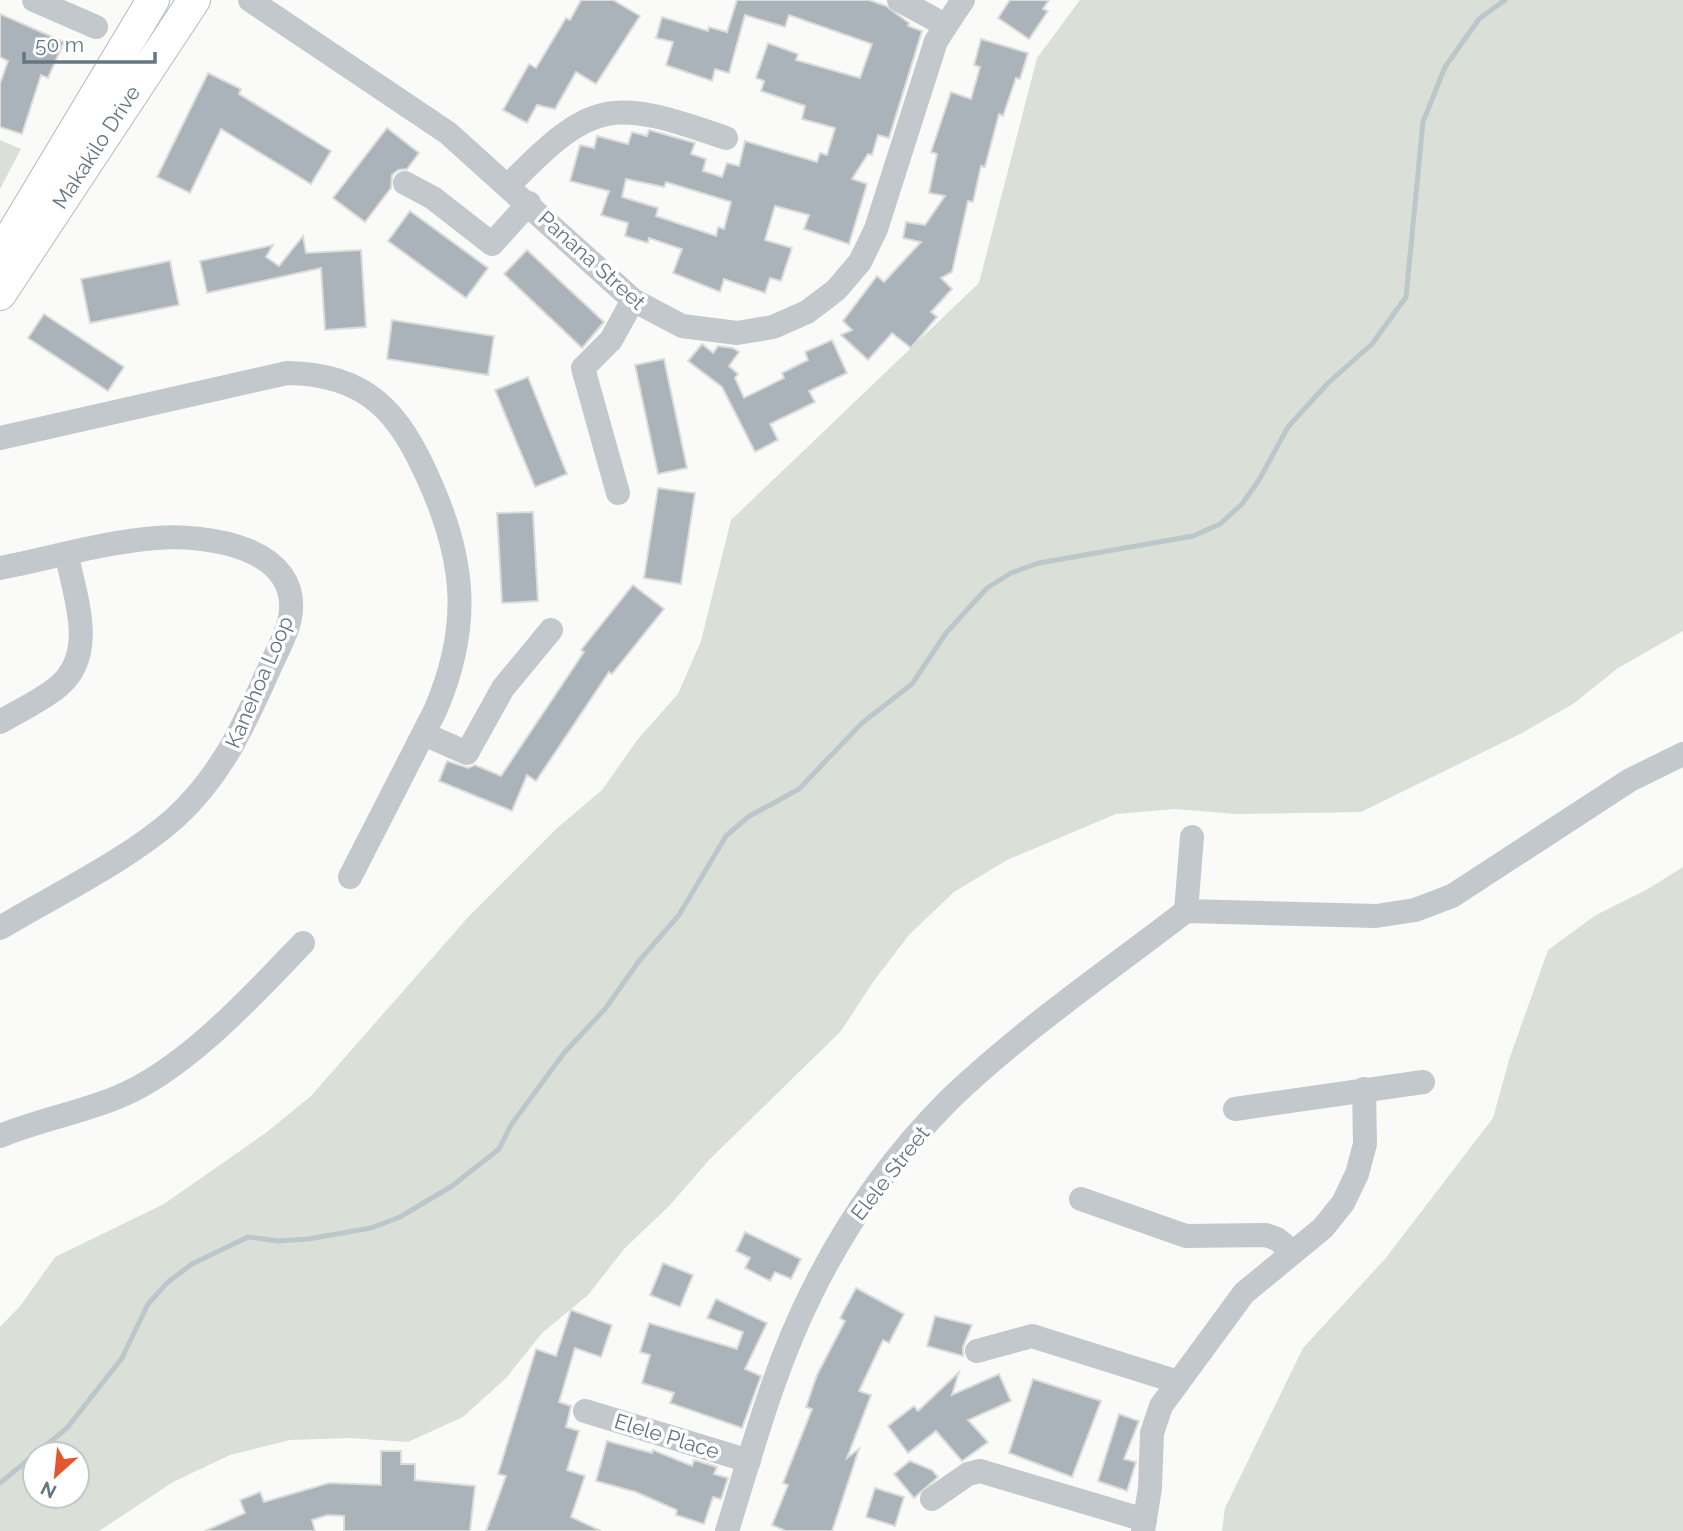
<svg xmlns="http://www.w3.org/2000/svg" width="1683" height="1531" viewBox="0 0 1683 1531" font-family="Raleway,sans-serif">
	<rect width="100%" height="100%" fill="#fafaf8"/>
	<!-- green -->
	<g fill="#dadfd7" fill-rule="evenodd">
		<path d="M1080,0H1683V631L1618,668L1573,704L1522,733L1361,812L1237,814L1175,809L1116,814L1007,860L954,892L909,935L873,982L841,1031L709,1160L670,1205L625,1248L588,1295L542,1333L506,1378L463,1417L408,1442L350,1438L290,1440L230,1455L173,1482L99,1531H0V1327L21,1305L55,1257L164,1204L267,1132L311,1096L470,915L556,829L602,790L638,739L678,694L701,641L731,520L979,283L1037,58ZM35,1454H77V1496H35Z"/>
		<path d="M0,140L21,149L0,189Z"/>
		<path d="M1683,867V1531H1222L1225,1508L1303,1348L1385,1259L1493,1118L1509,1060L1548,950L1596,915L1648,889Z"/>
	</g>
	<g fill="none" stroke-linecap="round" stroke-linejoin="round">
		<!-- stream -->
		<path stroke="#bbc7cb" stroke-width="5" d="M0,1483L67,1428L122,1358L148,1304L168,1282L192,1264L248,1237L278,1241L308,1239L371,1228L400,1217L452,1186L499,1149L511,1125L564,1053L605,1009L639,961L679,915L726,836L748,817L799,789L862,723L912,684L946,633L987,588L1011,573L1039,563L1193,536L1220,524L1242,504L1259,480L1288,427L1328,383L1372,344L1406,297L1423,122L1445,67L1479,19L1505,0"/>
	</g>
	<!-- building -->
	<g fill="#aab3b9" stroke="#dcdcda" stroke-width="2" fill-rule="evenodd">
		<path d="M581,0H613L640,16L596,84L576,72L555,109L537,105L527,123L503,110L529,64L536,68L566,18L570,20Z"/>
		<path d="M737,0H869L886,6L909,23L908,26L922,31L889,138L878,135L872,155L868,154L852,179L867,184L849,244L804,229L809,215L775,206L765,240L792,248L781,281L770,278L765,293L724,279L720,292L673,273L682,249L649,238L648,243L625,236L628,223L601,215L609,191L570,181L580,145L594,148L597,136L628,144L632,132L647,136L649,130L653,131L695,143L691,154L706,159L703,171L722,177L727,163L739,166L745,141L817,162L820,153L827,155L835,128L802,119L805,106L761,91L764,81L756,78L768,43L798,54L796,60L860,78L872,44L789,15L785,27L745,15L729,73L715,69L712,81L666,65L673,42L656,38L662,17L708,31L709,27L727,32ZM626,179L664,187L666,182L731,202L724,229L718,227L716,236L656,216L658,208L622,197Z"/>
		<path d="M1010,0H1049L1043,9L1048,11L1029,39L998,18Z"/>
		<path d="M0,14L64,42L48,78L41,75L22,134L0,127V84L8,61L0,57Z"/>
		<path d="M981,39L1028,53L1020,79L1016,78L1003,116L999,114L985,167L981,166L973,202L968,201L952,272L941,278L952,289L931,312L937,317L911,348L892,333L868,360L841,335L852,330L843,321L877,276L884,282L921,242L903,238L906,222L925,225L945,196L929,193L937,154L931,152L951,92L971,99L980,67L974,65Z"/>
		<path d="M208,73L241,89L239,94L331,151L311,184L221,129L190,193L157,177Z"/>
		<path d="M387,128L419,153L407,169L398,170L392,175L391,188L365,222L333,198Z"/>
		<path d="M410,211L488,268L466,298L388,241Z"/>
		<path d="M303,236L306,253L361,250L366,327L325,330L321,268L207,293L200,261L273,245L266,257L279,266Z"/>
		<path d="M527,250L604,322L582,348L504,274Z"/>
		<path d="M170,261L179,305L90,323L81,279Z"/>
		<path d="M44,314L124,367L108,391L28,338Z"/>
		<path d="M392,320L494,336L488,375L387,359Z"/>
		<path d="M832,340L847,373L809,391L815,402L770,424L778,440L755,452L722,387L688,361L702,344L713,353L718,346L733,348L739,352L729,366L738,374L735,378L744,398L784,378L782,373L808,360L805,352Z"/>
		<path d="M664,359L687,468L658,474L635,365Z"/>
		<path d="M528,377L567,474L535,487L495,390Z"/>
		<path d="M658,488L695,493L681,584L644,578Z"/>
		<path d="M533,512L538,601L502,603L497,513Z"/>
		<path d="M633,585L664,609L612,674L609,672L536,781L527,775L512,811L439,781L447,761L468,768L475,765L501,776L584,652L581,650Z"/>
		<path d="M745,1232L801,1259L791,1279L775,1272L770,1281L745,1268L750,1258L736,1251Z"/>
		<path d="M663,1263L693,1275L680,1307L650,1295Z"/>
		<path d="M856,1288L904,1314L889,1343L883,1340L859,1391L871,1395L847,1458L859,1449L832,1531H786L772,1525L788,1485L783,1483L812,1409L806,1407L817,1375L845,1321L840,1318Z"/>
		<path d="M716,1299L767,1323L745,1369L761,1376L742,1428L670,1403L674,1393L642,1383L650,1355L640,1352L649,1323L737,1349L743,1332L707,1318Z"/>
		<path d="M571,1310L612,1325L601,1357L575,1348L559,1402L571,1406L566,1427L579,1431L567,1470L585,1476L571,1517L601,1531H486L506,1476L498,1474L536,1349L556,1356Z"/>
		<path d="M935,1316L972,1325L963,1347V1356L927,1346Z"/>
		<path d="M959,1372L952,1395L999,1374L1011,1401L968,1420L988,1442L962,1461L936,1431L908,1453L888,1426L914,1406L918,1411Z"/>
		<path d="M1033,1379L1101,1401L1072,1477L1009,1453Z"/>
		<path d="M1119,1414L1139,1421L1124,1459L1136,1462L1127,1491L1098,1481Z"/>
		<path d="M607,1441L652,1453L653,1450L692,1466L694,1460L717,1467L714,1474L728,1478L721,1499L713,1497L704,1524L676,1515L677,1510L636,1492L596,1481Z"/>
		<path d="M381,1451H401V1464H415V1480L475,1486L470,1531H344V1516L328,1515L312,1520L315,1531H205L245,1513L240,1500L260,1492L264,1502L329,1483L381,1485Z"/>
		<path d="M910,1461L932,1470L938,1477L914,1498L894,1474Z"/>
		<path d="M875,1488L904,1497L895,1526L866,1517Z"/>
	</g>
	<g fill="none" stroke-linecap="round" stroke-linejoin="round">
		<!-- major casing -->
		<g stroke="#b5babe" stroke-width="34">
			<g id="major">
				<path d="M0,255L153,0"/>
				<path d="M0,294L194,0"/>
			</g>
		</g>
		<!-- minor -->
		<g stroke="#c3c8cc" stroke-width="24">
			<path d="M34,0L96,27"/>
			<path d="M250,0L448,133L633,300L682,326L737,333L773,327L807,312L836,290L860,262L876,229L936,41L963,0"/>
			<path d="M899,0L945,25"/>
			<path d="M405,183L433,198L492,244L529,203"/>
			<path d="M509,185C594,97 613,99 726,138"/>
			<path d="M0,438L287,373C367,374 399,412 429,480C466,562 471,628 435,711L350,877"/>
			<path d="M618,493L583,368L611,340L633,300"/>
			<path d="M0,568C52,558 104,542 156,538C206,534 303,547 290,618C287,634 277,651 270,667C245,723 222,775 175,818C128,860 55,895 0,928"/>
			<path d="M0,722C20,710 43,700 60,685C97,652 75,597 67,556"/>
			<path d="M424,734L467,753L503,688L551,630"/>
			<path d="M1186,911L1376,916L1415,910L1452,896L1630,780L1683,754"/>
			<path d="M1186,911L1192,837"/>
			<path d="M1235,1109L1423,1082"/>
			<path d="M0,1136C38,1120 80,1113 118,1097C185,1070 253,995 303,943"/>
			<path d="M1081,1199L1186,1236L1266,1235L1277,1239L1293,1252"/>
			<path d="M977,1351L1032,1336L1178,1382"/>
			<path d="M585,1411L749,1461"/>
			<path d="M932,1499L968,1474L980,1471L1145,1520"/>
			<path d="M727,1531C752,1451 774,1367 812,1292C847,1221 894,1155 950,1099C1022,1030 1107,972 1186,911"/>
			<path d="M1143,1531L1150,1488L1152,1433L1161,1406L1244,1293L1323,1228L1343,1203L1357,1174L1365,1144L1364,1089"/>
		</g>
		<!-- major -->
		<use href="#major" stroke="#fff" stroke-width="32"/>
	</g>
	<g text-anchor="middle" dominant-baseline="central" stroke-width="7" stroke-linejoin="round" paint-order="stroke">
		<!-- street labels -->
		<g font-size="21" fill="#657683" stroke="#fff">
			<text transform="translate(96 147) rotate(-57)">Makakilo Drive</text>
			<text transform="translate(592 260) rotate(42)">Panana Street</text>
			<text transform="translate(259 682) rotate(-67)">Kanehoa Loop</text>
			<text transform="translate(890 1173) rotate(-52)">Elele Street</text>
			<text transform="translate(667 1436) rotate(17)">Elele Place</text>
		</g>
	</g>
	<!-- north arrow -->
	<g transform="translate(56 1475) rotate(207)"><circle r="33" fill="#ffffff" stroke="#c1c8cd" stroke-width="2"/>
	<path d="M0-5L12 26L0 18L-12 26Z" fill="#e4572e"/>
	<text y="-10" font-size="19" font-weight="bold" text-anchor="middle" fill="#657683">N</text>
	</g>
	<!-- scale -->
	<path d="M24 52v10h131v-10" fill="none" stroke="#657683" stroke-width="3.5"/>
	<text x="35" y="52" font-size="21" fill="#657683" stroke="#ffffff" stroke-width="5" paint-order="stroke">50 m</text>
</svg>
